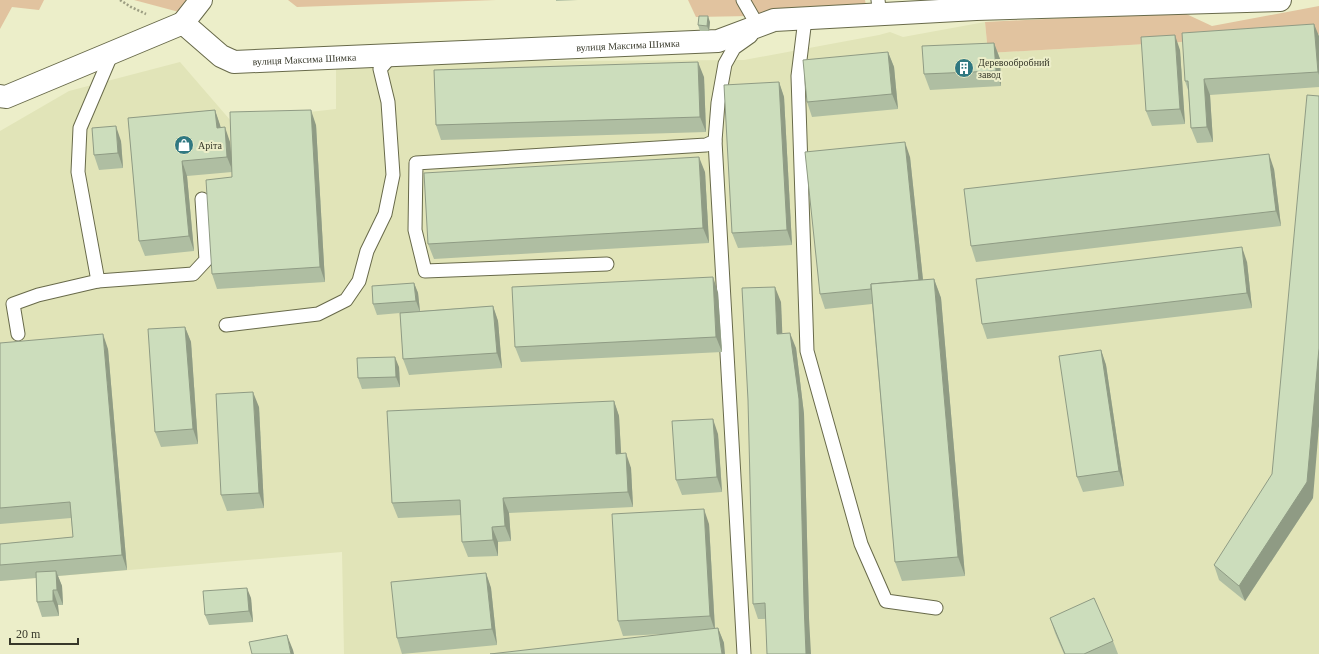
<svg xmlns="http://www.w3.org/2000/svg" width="1319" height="654" viewBox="0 0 1319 654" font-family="'Times New Roman',serif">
	<rect width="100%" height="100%" fill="#eceec9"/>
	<!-- built -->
	<path fill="#e1e4b8" d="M985,22L988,53L1319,34V654H344L342,552L0,581V131L69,91L180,62L231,121L336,109V62L744,60L879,35L890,32L903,37Z"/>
	<!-- green -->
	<g fill="#e1c39f">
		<path d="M0,0H44L39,10L12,7L0,29Z"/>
		<path d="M134,0H188L179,12Z"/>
		<path d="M288,0H496L297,7Z"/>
		<path d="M688,0H865L866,5L750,16L696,17Z"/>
		<path d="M1319,6V34L988,53L985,22L1182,12L1212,26Z"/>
	</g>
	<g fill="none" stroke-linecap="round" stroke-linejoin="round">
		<!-- service casing -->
		<g stroke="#686a4a" stroke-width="15">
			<g id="service">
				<path d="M743,0L758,26"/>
				<path d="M878,0L880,15"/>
				<path d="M805,19L798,76L807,351L861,544L886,601L936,608"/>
				<path d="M715,141L744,654"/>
				<path d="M607,264L425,271L415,230L416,163L706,145L715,141L718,103L725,64L734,48L751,36"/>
				<path d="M98,281L193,274L206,260L202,199"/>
				<path d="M226,325L318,314L346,300L359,281L367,251L385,214L393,175L388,102L380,69L392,55"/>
				<path d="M18,334L13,304L38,295L98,281L78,172L80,128L112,53"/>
			</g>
		</g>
		<!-- minor casing -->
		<g stroke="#686a4a" stroke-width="24">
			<g id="minor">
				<path d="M183,23L201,0"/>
				<path id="s1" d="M0,96L6,97L183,23L221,56L234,62L718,41L774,20L976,9L1280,0"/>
			</g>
		</g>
		<!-- path -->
		<path stroke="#9c9d82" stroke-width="2.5" stroke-dasharray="2 2" stroke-linecap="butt" d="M120,0L131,7L146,14"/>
		<!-- service -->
		<use href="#service" stroke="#fff" stroke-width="13"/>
		<!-- minor -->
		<use href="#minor" stroke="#fff" stroke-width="22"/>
	</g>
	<!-- wall -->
	<g fill="#afbea2">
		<path d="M556,0H578L556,1Z"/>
		<path d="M710,22L709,31H700L698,25Z"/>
		<path d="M1319,36V87L1210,95L1213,142L1197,143L1191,128L1188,90L1185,81Z"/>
		<path d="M994,43L1000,59L1001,86L930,90L924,74Z"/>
		<path d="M1180,50L1185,124L1152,126L1146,111Z"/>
		<path d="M888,52L894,67L898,109L812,117L807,102Z"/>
		<path d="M704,77L706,132L441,140L436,125Z"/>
		<path d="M779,82L784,97L792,245L738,248L732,233Z"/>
		<path d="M215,110L220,125L221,127L230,142L231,157L316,125L325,282L217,289L212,274L232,177V172L187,176L194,251L145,256L139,241L128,118Z"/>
		<path d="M121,141L123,168L99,170L94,155Z"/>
		<path d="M910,157L923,280L934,279L941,298L965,576L902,581L895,562L872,304L825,309L820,294Z"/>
		<path d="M1274,169L1281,226L976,262L971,246Z"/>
		<path d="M705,172L709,243L434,259L428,244Z"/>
		<path d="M1247,262L1252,308L987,339L982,324Z"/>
		<path d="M414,283L418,293L420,311L493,306L498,321L502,368L409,375L403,359L400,313L377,315L373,304Z"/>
		<path d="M718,292L722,352L521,362L515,347Z"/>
		<path d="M781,302L782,334L796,348L804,414L809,618L758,619L753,604Z"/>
		<path d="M185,327L191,342L198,444L161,447L155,432Z"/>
		<path d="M0,343L108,349L127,570L58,576L62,586L63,605H58L59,616L42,617L37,602L36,578L0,581V544L73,537L71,518L0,524Z"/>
		<path d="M1101,350L1106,365L1124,486L1083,492L1077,477Z"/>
		<path d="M399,367L400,387L362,389L358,378Z"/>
		<path d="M614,401L619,416L621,454L631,468L633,507L509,513L511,541L498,542V556L468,557L462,542L461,515L398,518L392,503Z"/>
		<path d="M259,407L264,508L227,511L221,495Z"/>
		<path d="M718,434L722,492L682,495L676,480Z"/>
		<path d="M1313,498L1245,601L1219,580L1214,565Z"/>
		<path d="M709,524L715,628H718L724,643L664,634L623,636L618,621Z"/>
		<path d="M486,573L491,588L497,645L402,654L397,638Z"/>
		<path d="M251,598L253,622L209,625L205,615Z"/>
		<path d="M1050,618L1113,641L1118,654H1064L1055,633Z"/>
	</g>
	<!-- shaded-wall -->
	<g fill="#8f9b84">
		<path d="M708,16L710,22L709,31L707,26Z"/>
		<path d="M1314,24L1319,36V75L1318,72Z"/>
		<path d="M1175,35L1180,50L1185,124L1180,109Z"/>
		<path d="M994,43L1000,59L1001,86L996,71Z"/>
		<path d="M888,52L894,67L898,109L892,94Z"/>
		<path d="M698,62L704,77L706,132L700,117Z"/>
		<path d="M1204,79L1210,95L1213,142L1207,127Z"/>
		<path d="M779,82L784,97L792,245L787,230Z"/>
		<path d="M215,110L220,125L222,143L217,128Z"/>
		<path d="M311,110L316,125L325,282L320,267Z"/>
		<path d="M116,126L121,141L123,168L118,153Z"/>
		<path d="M225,127L230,142L233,172L227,157Z"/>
		<path d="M905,142L910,157L925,299L919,284Z"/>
		<path d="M1269,154L1274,169L1281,226L1276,211Z"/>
		<path d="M699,157L705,172L709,243L703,228Z"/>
		<path d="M182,161L187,176L194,251L189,236Z"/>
		<path d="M1242,247L1247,262L1252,308L1247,293Z"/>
		<path d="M713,277L718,292L722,352L716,337Z"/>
		<path d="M934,279L941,298L965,576L958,557Z"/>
		<path d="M414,283L418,293L420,312L416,301Z"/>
		<path d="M775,287L781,302L783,349L777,334Z"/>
		<path d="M493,306L498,321L502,368L497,353Z"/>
		<path d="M185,327L191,342L198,444L193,429Z"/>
		<path d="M790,333L796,348L804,414L809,618L811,654H806Z"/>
		<path d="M103,334L108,349L127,570L122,555Z"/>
		<path d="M1319,348V426L1313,498L1245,601L1239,586Z"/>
		<path d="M1101,350L1106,365L1124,486L1119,471Z"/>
		<path d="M395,357L399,367L400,387L396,377Z"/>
		<path d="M253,392L259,407L264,508L259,493Z"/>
		<path d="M614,401L619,416L622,469L616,454Z"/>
		<path d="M713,419L718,434L722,492L717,477Z"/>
		<path d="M626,453L631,468L633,507L628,492Z"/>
		<path d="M503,498L509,513L511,541L505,526Z"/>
		<path d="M704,509L709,524L715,631L710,616Z"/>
		<path d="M492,527L498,542V556L493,540Z"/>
		<path d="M56,571L62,586L63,605L57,590Z"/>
		<path d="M486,573L491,588L497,645L492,629Z"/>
		<path d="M247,588L251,598L253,622L249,611Z"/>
		<path d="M53,590L58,605L59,616L53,601Z"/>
		<path d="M718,628L724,643L725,654H722Z"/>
		<path d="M287,635L293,650L294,654H291Z"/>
	</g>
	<!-- building -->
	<g fill="#ccddbc" stroke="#8f9b84">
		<path d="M699,16H708L707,26L698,25Z"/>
		<path d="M1314,24L1318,72L1204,79L1207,127L1191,128L1188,81H1185L1182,33Z"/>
		<path d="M1175,35L1180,109L1146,111L1141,37Z"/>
		<path d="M994,43L996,71L924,74L922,46Z"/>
		<path d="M888,52L892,94L807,102L803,60Z"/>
		<path d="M698,62L700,117L436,125L434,70Z"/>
		<path d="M779,82L787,230L732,233L724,85Z"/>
		<path d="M1307,95L1319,96V348L1307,482L1239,586L1214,565L1272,474Z"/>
		<path d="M215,110L217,128L225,127L227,157L182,161L189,236L139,241L128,118Z"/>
		<path d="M311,110L320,267L212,274L206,180L232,177L230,112Z"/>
		<path d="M116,126L118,153L94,155L92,128Z"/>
		<path d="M905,142L919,280L871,284V289L820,294L805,152Z"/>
		<path d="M1269,154L1276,211L971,246L964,189Z"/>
		<path d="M699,157L703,228L428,244L424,173Z"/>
		<path d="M1242,247L1247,293L982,324L976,279Z"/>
		<path d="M713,277L716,337L515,347L512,287Z"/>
		<path d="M934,279L958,557L895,562L871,284Z"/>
		<path d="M414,283L416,301L373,304L372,286Z"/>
		<path d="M775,287L777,334L790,333L799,399L804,603L806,654H767L765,603L753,604L748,400L742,288Z"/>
		<path d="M493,306L497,353L403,359L400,313Z"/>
		<path d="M185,327L193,429L155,432L148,329Z"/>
		<path d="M103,334L122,555L0,565V544L73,537L70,502L0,508V343Z"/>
		<path d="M1101,350L1119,471L1077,477L1059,356Z"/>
		<path d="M395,357L396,377L358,378L357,358Z"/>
		<path d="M253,392L259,493L221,495L216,394Z"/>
		<path d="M614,401L616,454L626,453L628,492L503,498L505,526L492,527L493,540L462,542L460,500L392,503L387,411Z"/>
		<path d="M713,419L717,477L676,480L672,421Z"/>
		<path d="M704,509L710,616L618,621L612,514Z"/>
		<path d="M56,571L57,590H53V601L37,602L36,572Z"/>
		<path d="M486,573L492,629L397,638L391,582Z"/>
		<path d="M247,588L249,611L205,615L203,591Z"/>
		<path d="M1094,598L1113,641L1084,654H1065L1050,618Z"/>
		<path d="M718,628L722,654H490Z"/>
		<path d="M287,635L291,654H252L249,642Z"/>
	</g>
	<!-- icons -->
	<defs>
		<g id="building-disc" transform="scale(1)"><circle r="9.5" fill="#307881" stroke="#eceec9"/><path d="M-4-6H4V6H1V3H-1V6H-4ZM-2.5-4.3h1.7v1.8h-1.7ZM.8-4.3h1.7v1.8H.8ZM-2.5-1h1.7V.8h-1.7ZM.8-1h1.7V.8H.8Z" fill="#fff"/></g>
		<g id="shop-disc" transform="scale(1)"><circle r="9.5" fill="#307881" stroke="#eceec9"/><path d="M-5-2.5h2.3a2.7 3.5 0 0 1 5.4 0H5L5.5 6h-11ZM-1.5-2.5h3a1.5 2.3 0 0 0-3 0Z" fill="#fff"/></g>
	</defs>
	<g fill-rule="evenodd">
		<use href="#building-disc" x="964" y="68"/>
		<use href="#shop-disc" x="184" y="145"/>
	</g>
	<g text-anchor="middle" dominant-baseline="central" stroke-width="4" stroke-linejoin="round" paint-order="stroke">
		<!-- street labels -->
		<g font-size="10" fill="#37382a" stroke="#eceec9">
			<text stroke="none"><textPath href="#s1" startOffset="657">вулиця Максима Шимка</textPath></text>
			<text stroke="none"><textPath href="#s1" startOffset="333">вулиця Максима Шимка</textPath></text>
		</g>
		<!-- poi labels -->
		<g font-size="10" fill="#37382a" stroke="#eceec9" text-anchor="start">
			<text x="978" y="62">Деревообробний<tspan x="978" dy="12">завод</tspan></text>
			<text x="198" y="145">Аріта</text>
		</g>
	</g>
	<!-- scale -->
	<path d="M10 638v6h68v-6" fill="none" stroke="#37382a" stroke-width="2"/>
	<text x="16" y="638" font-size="12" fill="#37382a" stroke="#eceec9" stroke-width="3" paint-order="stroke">20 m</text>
</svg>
